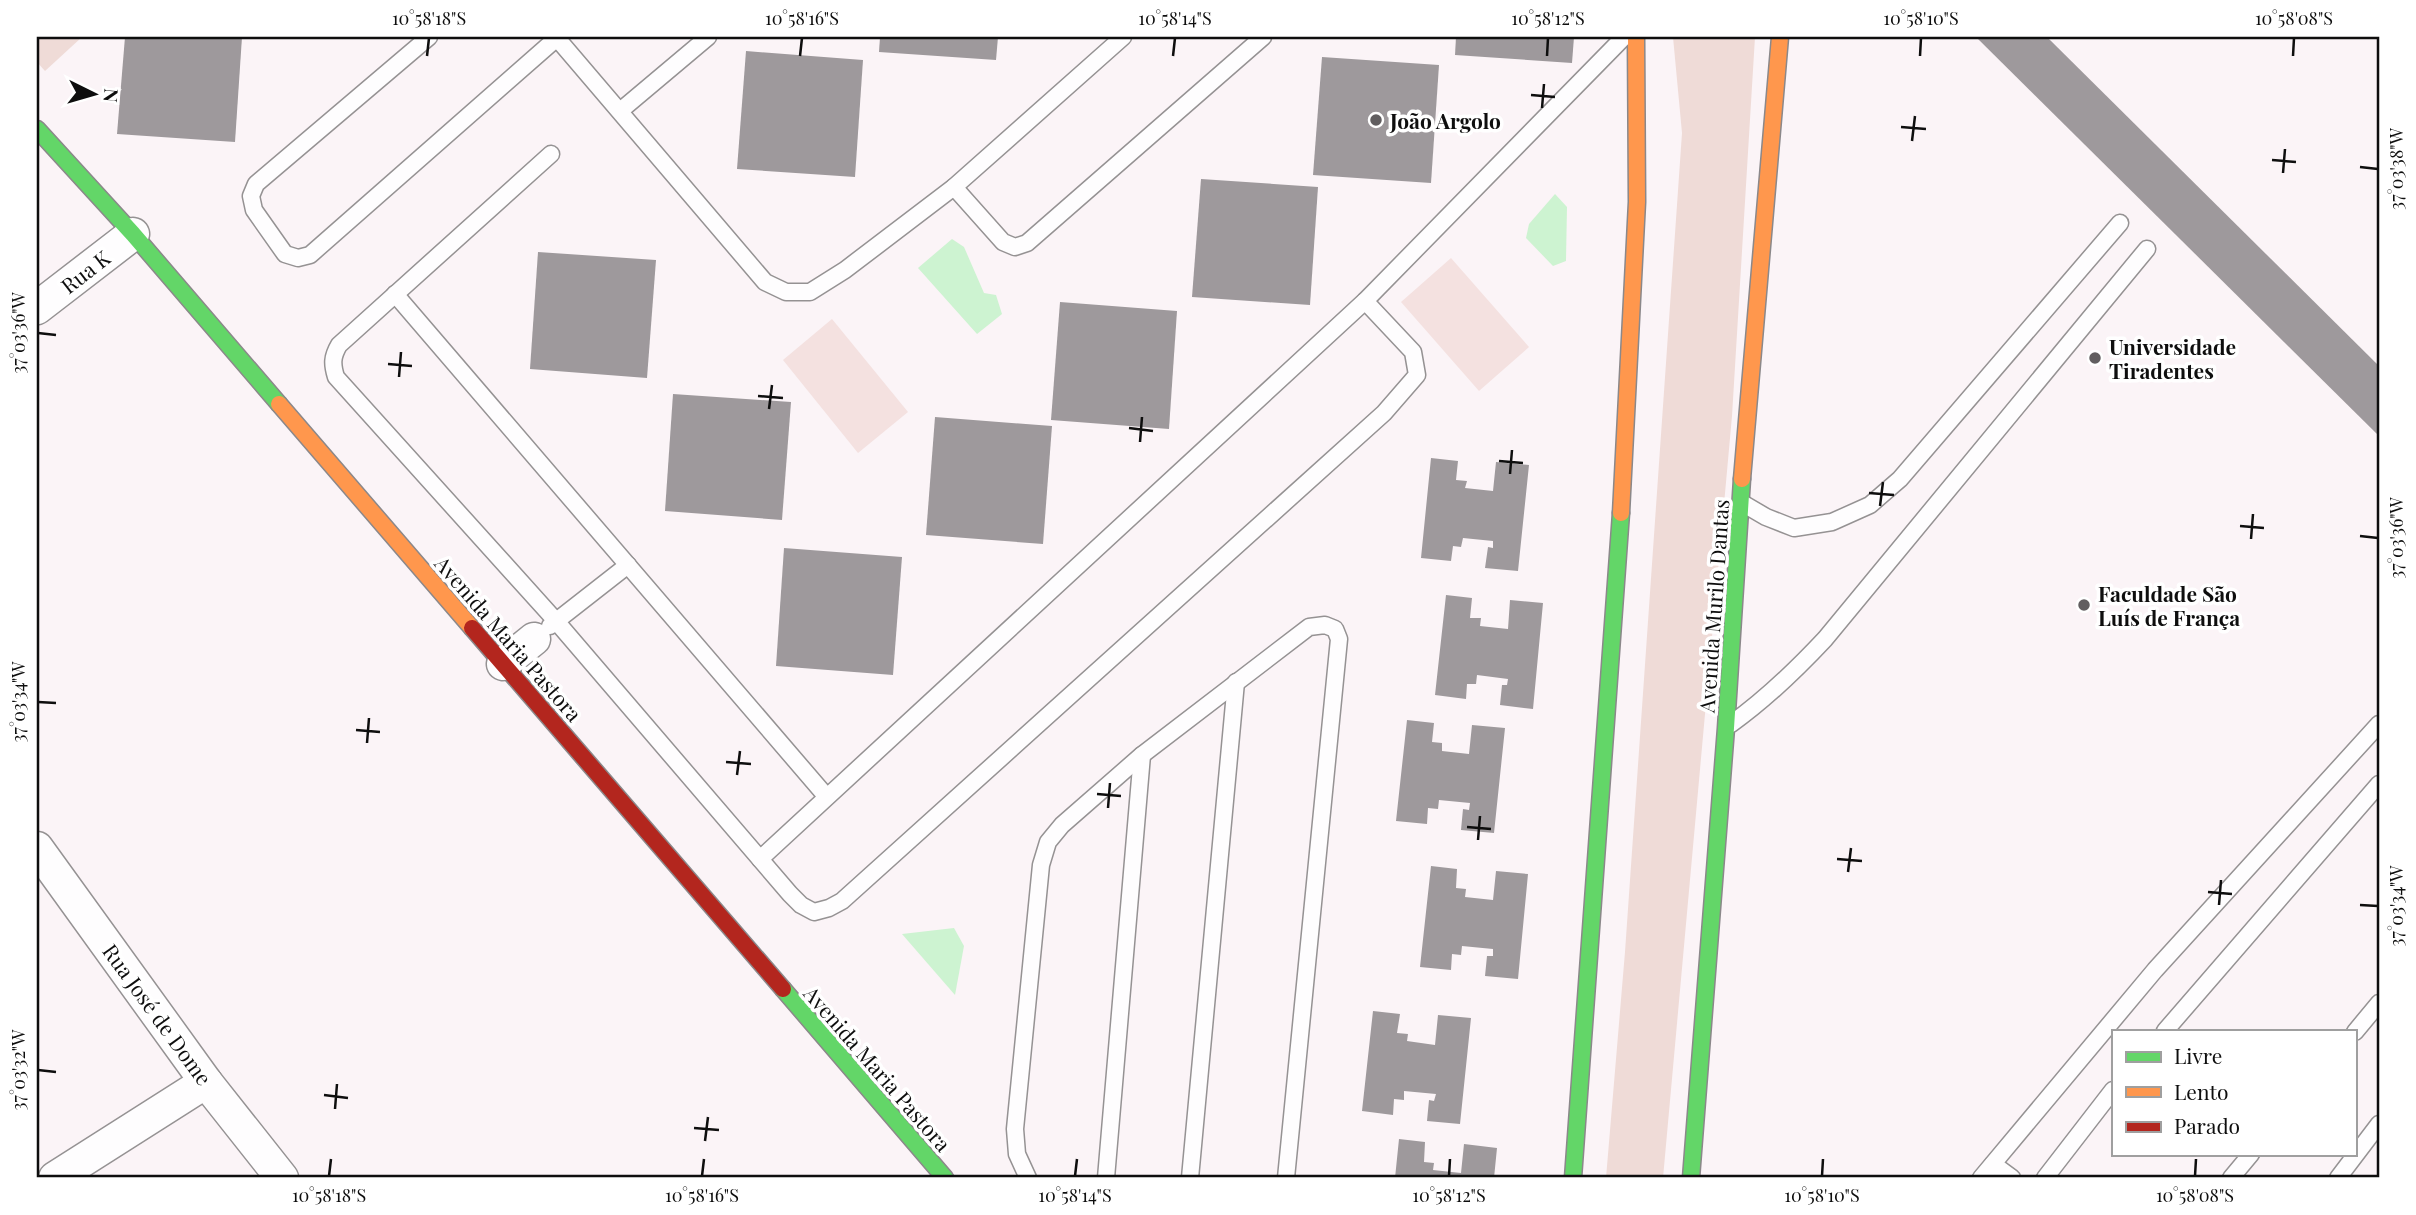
<svg xmlns="http://www.w3.org/2000/svg" width="2416" height="1215" viewBox="0 0 2416 1215" font-family="'Playfair Display',serif">
	<rect width="100%" height="100%" fill="#fbf4f7"/>
	<!-- green -->
	<g fill="#efdbd7">
		<path d="M37,37H82L45,71L37,62Z"/>
		<path d="M1673,37H1755L1732,416L1663,1178H1606L1625,952L1682,133Z"/>
	</g>
	<!-- pitch -->
	<g fill="#f4e1e0">
		<path d="M1451,258L1529,347L1479,391L1401,302Z"/>
		<path d="M832,319L908,412L858,453L783,360Z"/>
	</g>
	<!-- water -->
	<g fill="#cdf3d1">
		<path d="M1555,194L1567,207L1566,261L1553,266L1526,238L1529,224Z"/>
		<path d="M952,239L964,247L984,293L996,295L1002,314L977,334L918,268Z"/>
		<path d="M954,928L964,946L955,995L902,934Z"/>
	</g>
	<!-- building -->
	<g fill="#9e999c">
		<path d="M125,37H242L235,142L117,134Z"/>
		<path d="M880,37H998L996,60L879,52Z"/>
		<path d="M1456,37H1574L1572,63L1455,55Z"/>
		<path d="M1976,37H2047L2379,366V436Z"/>
		<path d="M746,51L863,60L855,177L737,169Z"/>
		<path d="M1322,57L1439,65L1431,183L1313,175Z"/>
		<path d="M1201,179L1318,187L1310,305L1192,297Z"/>
		<path d="M538,252L656,260L647,378L530,369Z"/>
		<path d="M1060,302L1177,311L1169,429L1051,420Z"/>
		<path d="M673,394L791,402L782,520L665,511Z"/>
		<path d="M935,417L1052,426L1043,544L926,535Z"/>
		<path d="M1431,458L1458,461L1456,480L1467,481L1465,488L1493,491L1496,462L1529,465L1518,571L1485,568L1488,547L1493,548V541L1463,538L1461,547L1453,546L1451,561L1421,558Z"/>
		<path d="M784,548L902,557L893,675L776,666Z"/>
		<path d="M1446,595L1472,598L1470,618H1481L1480,626L1508,629L1510,600L1543,603L1533,709L1500,705L1502,685H1507L1508,679L1477,675L1476,684H1467L1466,699L1435,695Z"/>
		<path d="M1407,720L1434,723L1432,742L1442,743V751L1469,754L1472,725L1505,728L1494,833L1461,830L1463,809L1469,810L1470,803L1439,800L1438,809L1428,808L1427,824L1396,821Z"/>
		<path d="M1431,866L1457,869L1456,888L1466,889L1465,897L1493,900L1496,871L1528,874L1518,979L1485,976L1487,956H1493V949L1462,946L1461,955L1452,954L1451,970L1420,967Z"/>
		<path d="M1373,1011L1400,1014L1397,1033L1408,1034L1407,1041L1435,1045L1438,1015L1471,1018L1460,1124L1427,1121L1429,1100L1434,1101L1436,1094L1404,1091V1100L1394,1099L1393,1115L1362,1111Z"/>
		<path d="M1399,1139L1425,1142L1424,1162L1434,1163L1433,1170L1461,1173L1464,1144L1497,1148L1494,1178H1395Z"/>
	</g>
	<g fill="none" stroke-linecap="round" stroke-linejoin="round">
		<!-- lane casing -->
		<g stroke="#959293" stroke-width="19">
			<g id="lane">
				<path d="M429,37L256,184L251,196L254,210L285,254L298,258L310,255L558,37"/>
				<path d="M556,37L765,282L786,292H810L845,270L954,187L1123,37"/>
				<path d="M620,111L708,37"/>
				<path d="M551,154L339,345C332,357 332,364 336,377L556,621L790,894L801,905L814,912L829,908L842,901L1384,413L1417,375L1413,352L1365,301"/>
				<path d="M954,187L1003,242L1015,247L1027,243L1263,37"/>
				<path d="M395,294L826,796"/>
				<path d="M1742,503L1766,517L1794,528L1832,522L1870,505L1900,479L2120,223"/>
				<path d="M550,626L628,565"/>
				<path d="M1731,724C1766,699 1795,671 1825,639L2147,249"/>
				<path d="M760,859L1365,301L1624,37"/>
				<path d="M2165,1031L2379,784"/>
				<path d="M2355,1032L2379,1003"/>
				<path d="M1993,1164L2012,1178"/>
				<path d="M1028,1178L1017,1154L1015,1129L1041,865L1048,842L1062,825L1142,755L1309,627L1325,625L1335,629L1339,639L1286,1178"/>
				<path d="M1106,1178L1142,755"/>
				<path d="M1190,1178L1236,682"/>
				<path d="M1981,1178L2155,970L2379,724"/>
				<path d="M2045,1178L2113,1090"/>
				<path d="M2231,1178L2251,1154"/>
				<path d="M2338,1178L2379,1124"/>
			</g>
		</g>
		<!-- street casing -->
		<g stroke="#959293" stroke-width="35">
			<g id="street">
				<path d="M37,308L133,234"/>
				<path d="M503,664L534,639"/>
				<path d="M37,848L206,1082L282,1178"/>
				<path d="M55,1178L206,1082"/>
			</g>
		</g>
		<!-- fast casing -->
		<g stroke="#8b888a" stroke-width="19">
			<g id="fast">
				<path d="M37,129L133,234L279,404"/>
				<path d="M783,989L945,1178"/>
				<path d="M1573,1178L1621,513"/>
				<path d="M1691,1178L1726,728L1742,479"/>
			</g>
		</g>
		<!-- slow casing -->
		<g stroke="#8b888a" stroke-width="19">
			<g id="slow">
				<path d="M279,404L472,628"/>
				<path d="M1742,479L1780,37"/>
				<path d="M1621,513L1637,202L1636,37"/>
			</g>
		</g>
		<!-- jam casing -->
		<g stroke="#8b888a" stroke-width="19">
			<path id="jam" d="M472,628L783,989"/>
		</g>
		<!-- lane -->
		<use href="#lane" stroke="#fefdfe" stroke-width="16"/>
		<!-- street -->
		<use href="#street" stroke="#fefdfe" stroke-width="32"/>
		<!-- fast -->
		<use href="#fast" stroke="#63d668" stroke-width="16"/>
		<!-- slow -->
		<use href="#slow" stroke="#ff974d" stroke-width="16"/>
		<!-- jam -->
		<use href="#jam" stroke="#b3261e" stroke-width="16"/>
	</g>
	<!-- ticks -->
	<path fill="none" stroke="#0e0e0e" stroke-width="2.5" d="M427,56L429,38M800,56L802,38M1173,56L1175,38M1547,56L1548,38M1920,56L1921,38M2293,56L2294,38M1531,95L1555,97M1542,108L1544,84M1901,127L1926,129M1912,141L1915,116M2272,160L2296,162M2360,167L2378,169M2283,173L2285,149M38,333L56,335M388,364L412,366M399,377L401,352M758,396L783,398M769,409L772,385M1129,428L1153,431M1140,442L1142,417M1499,461L1523,463M1510,474L1512,450M1869,493L1894,495M1880,506L1883,482M2240,526L2264,528M2360,536L2378,538M2251,539L2253,514M38,702L56,703M356,730L380,732M367,743L369,718M726,762L751,764M737,775L740,751M1097,794L1121,796M1108,808L1110,783M1467,827L1491,829M1478,840L1480,816M1837,859L1862,861M1848,872L1851,848M2208,892L2232,894M2219,905L2221,880M2360,905L2378,906M38,1070L56,1072M324,1095L348,1098M335,1109L337,1084M694,1128L719,1130M705,1141L708,1117M329,1176L331,1159M702,1176L704,1159M1075,1176L1077,1159M1449,1176L1450,1159M1822,1176L1823,1159M2195,1176L2196,1159"/>
	<!-- markers -->
	<g fill="#615e60" stroke="#fff" stroke-width="2.5">
		<circle cx="1376" cy="120" r="7"/>
		<circle cx="2095" cy="358" r="7"/>
		<circle cx="2084" cy="605" r="7"/>
	</g>
	<g text-anchor="middle" dominant-baseline="central" stroke-width="7" stroke-linejoin="round" paint-order="stroke">
		<!-- poi labels -->
		<g font-size="21" font-weight="bold" fill="#0e0e0e" stroke="#fff" text-anchor="start">
			<text x="1390" y="120">João Argolo</text>
			<text x="2109" y="346">Universidade<tspan x="2109" dy="24">Tiradentes</tspan></text>
			<text x="2098" y="593">Faculdade São<tspan x="2098" dy="24">Luís de França</tspan></text>
		</g>
		<!-- street labels -->
		<g font-size="21" fill="#0e0e0e" stroke="#fff">
			<text transform="translate(85 271) rotate(-38)">Rua K</text>
			<text transform="translate(1713 606) rotate(-86)">Avenida Murilo Dantas</text>
			<text transform="translate(509 638) rotate(49)">Avenida Maria Pastora</text>
			<text transform="translate(158 1014) rotate(54)">Rua José de Dome</text>
			<text transform="translate(878 1068) rotate(49)">Avenida Maria Pastora</text>
		</g>
	</g>
	<!-- border -->
	<rect width="2416" height="1215" fill="none" stroke="#ffffff" stroke-width="77"/>
	<!-- legend -->
	<rect x="2112" y="1030" width="245" height="126" fill="#ffffff" stroke="#9f9f9f" stroke-width="2"/>
	<rect x="2126" y="1052" width="35" height="10" fill="#63d668" stroke="#9f9f9f" stroke-width="2"/>
	<text x="2174" y="1064" font-size="21" fill="#0e0e0e">Livre</text>
	<rect x="2126" y="1087" width="35" height="10" fill="#ff974d" stroke="#9f9f9f" stroke-width="2"/>
	<text x="2174" y="1100" font-size="21" fill="#0e0e0e">Lento</text>
	<rect x="2126" y="1122" width="35" height="10" fill="#b3261e" stroke="#9f9f9f" stroke-width="2"/>
	<text x="2174" y="1134" font-size="21" fill="#0e0e0e">Parado</text>
	<!-- north arrow -->
	<g transform="translate(94 94) rotate(95)" stroke="#ffffff" stroke-width="5" paint-order="stroke">
	<path d="M0-5L12 26L0 18L-12 26Z" fill="#0e0e0e"/>
	<text y="-10" font-size="19" font-weight="bold" text-anchor="middle" fill="#0e0e0e">N</text>
	</g>
	<rect x="38" y="38" width="2340" height="1138" fill="none" stroke="#0e0e0e" stroke-width="2.5"/>
	<g font-size="18" text-anchor="middle" fill="#0e0e0e">
		<text x="429" y="25">10°58'18"S</text>
		<text x="802" y="25">10°58'16"S</text>
		<text x="1175" y="25">10°58'14"S</text>
		<text x="1548" y="25">10°58'12"S</text>
		<text x="1921" y="25">10°58'10"S</text>
		<text x="2294" y="25">10°58'08"S</text>
		<text transform="translate(2397 169) rotate(-90)" y="6">37°03'38"W</text>
		<text transform="translate(19 333) rotate(-90)" y="6">37°03'36"W</text>
		<text transform="translate(2397 538) rotate(-90)" y="6">37°03'36"W</text>
		<text transform="translate(19 702) rotate(-90)" y="6">37°03'34"W</text>
		<text transform="translate(2397 906) rotate(-90)" y="6">37°03'34"W</text>
		<text transform="translate(19 1070) rotate(-90)" y="6">37°03'32"W</text>
		<text x="329" y="1202">10°58'18"S</text>
		<text x="702" y="1202">10°58'16"S</text>
		<text x="1075" y="1202">10°58'14"S</text>
		<text x="1449" y="1202">10°58'12"S</text>
		<text x="1822" y="1202">10°58'10"S</text>
		<text x="2195" y="1202">10°58'08"S</text>
	</g>
</svg>
